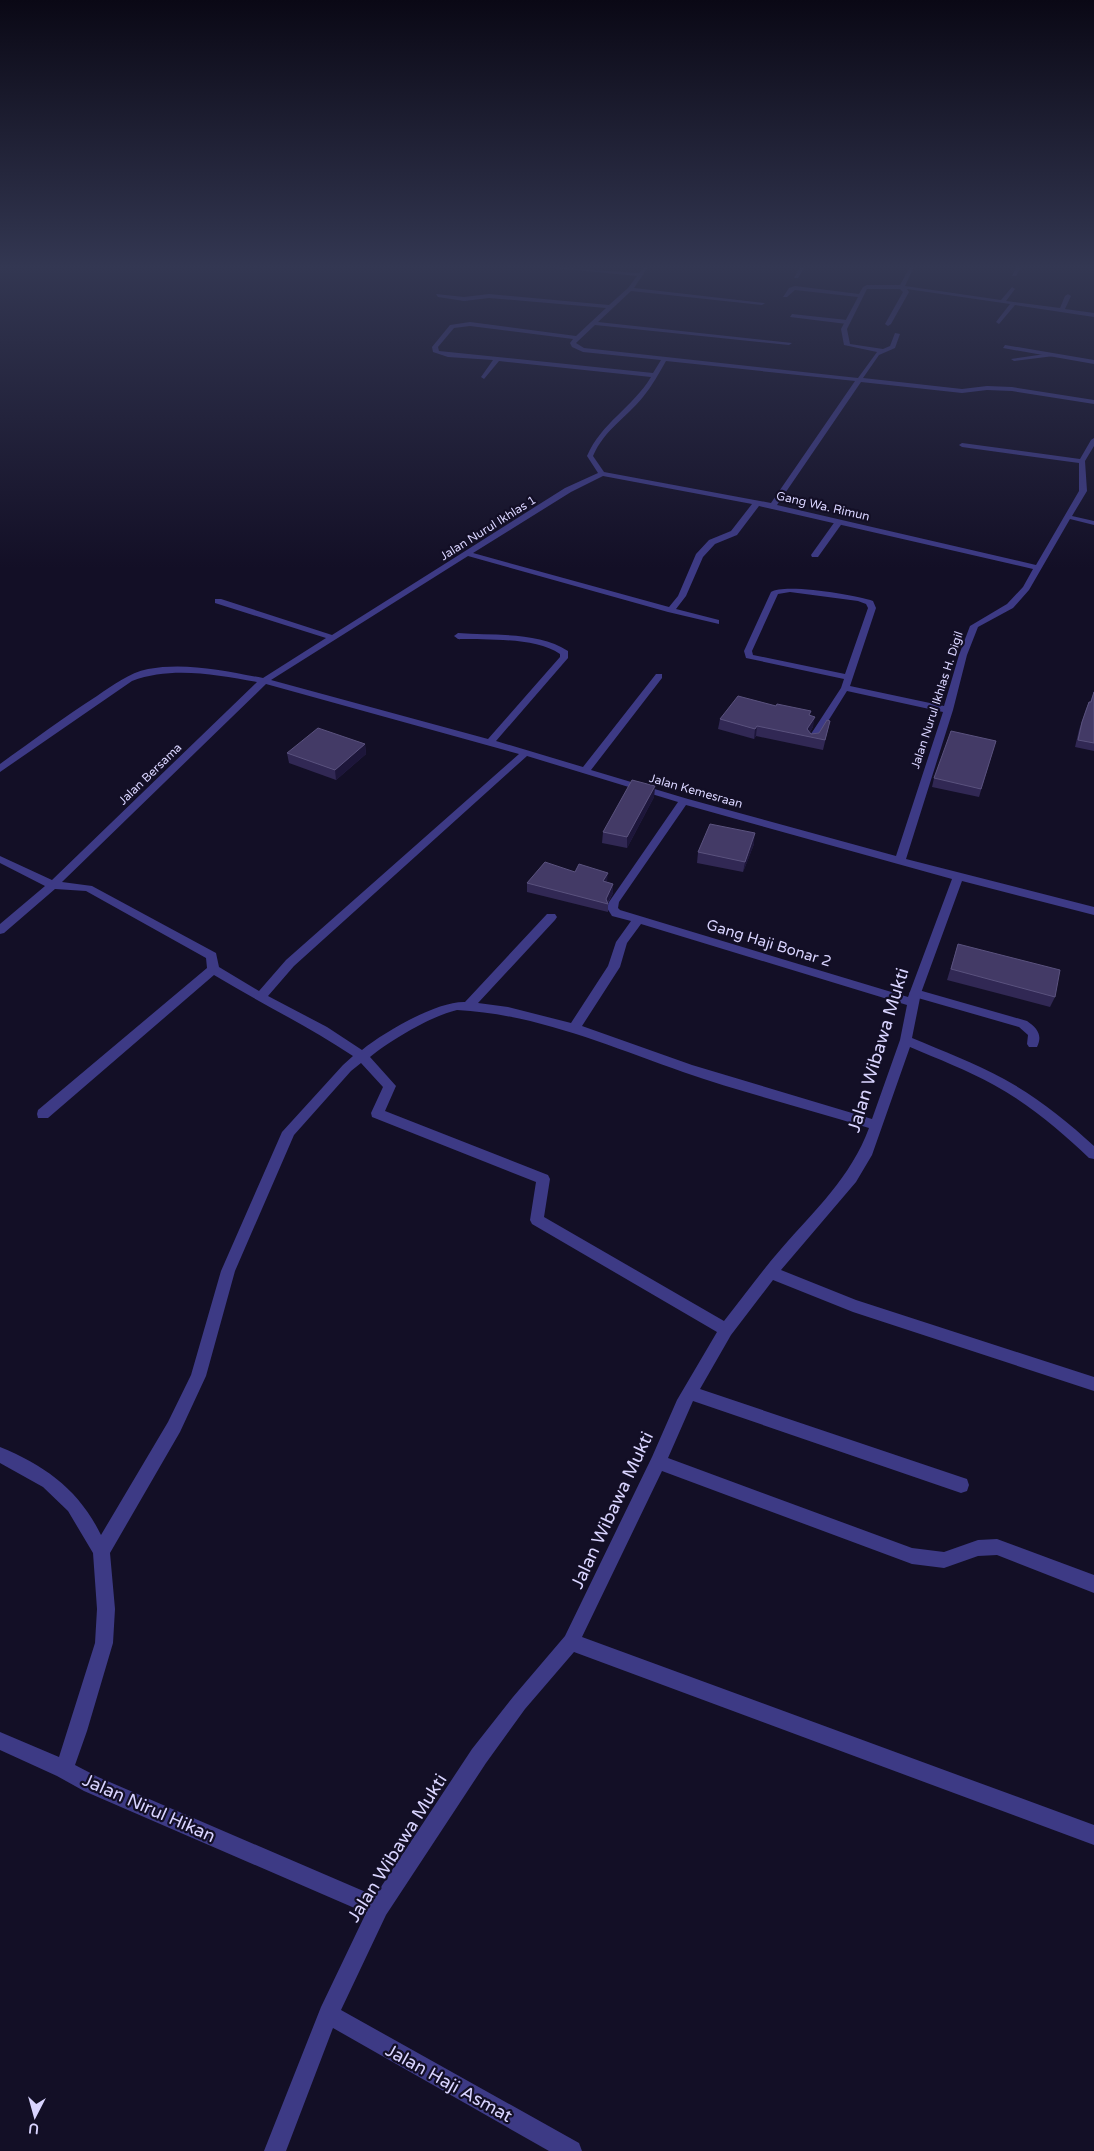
<svg xmlns="http://www.w3.org/2000/svg" width="1094" height="2151" viewBox="0 0 1094 2151" font-family="'Varela Round',sans-serif">
	<rect width="100%" height="100%" fill="#130f26"/>
	<g fill="none" stroke-linecap="round" stroke-linejoin="round">
		<!-- lane -->
		<g fill="#3d3a85" fill-rule="evenodd">
			<path d="M792,314L847,320L850,322L847,324L790,317Z"/>
			<path d="M1052,353L1054,356L1014,361L1011,359Z"/>
			<path d="M836,520L843,522L818,557H812L811,555Z"/>
			<path d="M915,989L1027,1021C1037,1028 1043,1035 1037,1047H1029L1027,1044L1028,1035L1019,1027L911,996L909,993Z"/>
		</g>
		<!-- street -->
		<g fill="#3d3a85" fill-rule="evenodd">
			<path d="M545,267L639,273L644,267H648L634,288L765,303L762,305L631,291L598,322L792,343L789,345L595,325L576,343L584,348L858,378L877,352L844,345L841,329L858,297L795,290L787,297H783L789,288L795,286L859,294L863,287L867,285H900L910,267H914L905,286L1001,300L1012,287L1015,289L1006,301L1060,308L1065,296L1068,294L1071,296L1065,309L1094,313V317L1015,305L999,324L996,322L1010,304L907,289L909,292L891,324L888,326L885,324L903,292L900,289H867L847,329L850,344L883,349L890,346L895,333L900,334L895,348L879,355L863,378L962,389L987,386L1012,387L1094,400V404L1012,391L987,390L962,393L861,382L777,505L1036,565L1079,491V463L962,447L959,445L962,443L1080,459L1091,440L1094,438V446L1085,461L1087,491L1072,516L1094,521V525L1070,519L1029,590L1013,608L978,627L967,655L953,710L906,859L1094,907V915L962,881L921,993L912,1038C943,1051 975,1063 1004,1079C1037,1097 1067,1121 1094,1146V1159L1089,1158C1061,1131 1029,1104 994,1085C967,1070 938,1059 910,1047L872,1155L856,1182L781,1270L856,1300L1094,1377V1391L853,1312L773,1280L731,1335L700,1389L961,1477L967,1479L969,1485L967,1491L961,1493L693,1401L668,1458L912,1548L944,1552L978,1540L997,1539L1094,1575V1593L997,1555L978,1556L944,1568L912,1564L662,1471L582,1637L1094,1825V1845L574,1652L525,1709L486,1763L386,1915L341,2010L579,2143L582,2151H549L333,2028L286,2151H264L321,2007L366,1913L84,1791L57,1776L0,1750V1732L59,1757L95,1643L97,1609L93,1553L68,1511L43,1487L0,1463V1447C46,1466 79,1490 101,1535L168,1422L191,1375L221,1271L282,1132L343,1065L353,1056C308,1026 260,1003 214,975L48,1118H38L37,1114L38,1110L207,968L206,958L86,891L55,889L4,933L0,934V924L45,886L0,863V856L52,880L257,682C216,675 173,666 132,681L0,772V764C32,741 64,717 97,696C113,685 129,673 148,669C186,662 225,671 263,678L326,638L215,603V599H221L332,635L565,488L598,473L587,456C601,423 633,407 651,377L499,361L484,379L481,377L493,360L448,357L433,352L432,347L450,325L470,322L576,336L606,308L489,298L464,301L438,297L436,294L464,297L489,294L609,305L628,288L637,276ZM470,326L573,339L570,343L572,347L583,352L661,360L653,373L439,351L438,347L454,328ZM666,361L855,381L771,503L604,472L593,456C605,429 625,419 643,397C652,386 659,373 666,361ZM603,476L752,504L731,531L709,540L696,554L678,596L669,607L473,553L571,492ZM759,506L1033,569L1023,587L1007,604L970,626L959,655L944,706L850,686L876,608L873,601C857,595 784,583 771,592L744,651L746,658L844,679L841,688L807,740L809,742H815L847,691L943,712L896,856L688,799L591,770L662,678V674H656L583,767L496,741L568,658V651C538,631 493,636 458,633L454,636L458,639C488,640 535,637 560,654V657L488,739L271,680L468,556L668,612L719,624V620L676,609L686,596L703,557L715,544L737,535ZM790,592L858,601L866,604L868,608L845,674L753,655L752,651L778,594ZM266,684L519,754L286,960L259,991L219,967L216,953L92,886L62,882ZM527,756L678,802L609,902L607,908L612,916L631,921L616,942L608,966L571,1023L508,1007L478,1003L555,920L557,917L555,914H547L465,1002C437,1001 384,1032 362,1050L327,1027L268,996L294,966ZM686,805L952,879L908,997L620,910L618,908L619,902ZM641,924L907,1005L900,1040L872,1119L692,1065L582,1026L620,967L627,943ZM457,1010C536,1014 609,1046 683,1072C744,1093 807,1109 869,1128C851,1177 815,1210 781,1249C761,1272 743,1297 724,1321L544,1217L550,1179L548,1175L385,1111L396,1086L370,1057C391,1040 431,1016 457,1010ZM361,1063L383,1087L371,1113L372,1117L536,1182L530,1220L532,1224L717,1332L677,1400L652,1457L565,1636L513,1697L472,1749L375,1896L98,1777L75,1765L87,1731L113,1643L115,1609L110,1553L180,1432L206,1376L235,1271L294,1135L351,1071Z"/>
			<path d="M800,267H805L798,278H794Z"/>
			<path d="M1016,267H1021L1016,276H1012Z"/>
			<path d="M1005,345L1094,360V364L1003,348Z"/>
		</g>
	</g>
	<!-- wall -->
	<g fill="#312854">
		<path d="M1094,691V751L1075,747L1079,730L1086,709L1089,702H1090Z"/>
		<path d="M810,716L813,727L810,732L811,734L819,733L830,721L823,750L756,736L754,739L718,729L720,719Z"/>
		<path d="M996,741L979,797L932,787L934,778Z"/>
		<path d="M365,744L366,754L336,780L289,763L287,753Z"/>
		<path d="M655,786L654,797L627,848L602,843L603,832Z"/>
		<path d="M754,844L743,872L697,863L698,852Z"/>
		<path d="M607,882L613,884V893L608,903V912L527,892V883Z"/>
		<path d="M958,944L1055,997L1050,1007L947,980Z"/>
	</g>
	<!-- shaded-wall -->
	<g fill="#1d163a">
		<path d="M815,717L813,727L807,736V729Z"/>
		<path d="M757,726L756,736L754,739L755,729Z"/>
		<path d="M365,744L366,754L336,780L335,770Z"/>
		<path d="M655,786L654,797L627,848V837Z"/>
		<path d="M755,833L754,844L743,872L745,862Z"/>
		<path d="M608,873L607,882L603,881Z"/>
		<path d="M613,884V893L607,903L606,899Z"/>
	</g>
	<!-- building -->
	<g fill="#433a66" stroke="#5a527e">
		<path d="M1094,692V743L1078,740L1082,722L1089,702H1091Z"/>
		<path d="M738,696L776,706L777,704L811,711L809,715L815,717L807,729L811,734L819,733L827,720L830,721L825,740L757,726L755,729L720,719Z"/>
		<path d="M318,728L365,744L335,770L287,753Z"/>
		<path d="M951,731L996,741L981,789L934,778Z"/>
		<path d="M632,780L655,786L627,837L603,832Z"/>
		<path d="M710,824L755,833L745,862L698,852Z"/>
		<path d="M545,862L575,872L579,864L608,873L603,881L613,884L606,899L608,904L527,883Z"/>
		<path d="M958,944L1060,970L1055,997L951,969Z"/>
	</g>
	<!-- sky -->
	<linearGradient id="sky" x2="0" y2="1"><stop stop-color="#0a0815"/><stop offset="0.47" stop-color="#333752"/><stop offset="1" stop-color="#333752" stop-opacity="0"/></linearGradient>
	<rect width="1094" height="568" fill="url(#sky)"/>
	<g text-anchor="middle" dominant-baseline="central" stroke-width="4.5" stroke-linejoin="round" paint-order="stroke">
		<!-- far-street labels -->
		<g font-size="12" fill="#d9d4ff" stroke="#130f26">
			<text transform="translate(823 506) rotate(13)">Gang Wa. Rimun</text>
			<text transform="translate(488 528) rotate(-32)">Jalan Nurul Ikhlas 1</text>
			<text transform="translate(937 700) rotate(-72)">Jalan Nurul Ikhlas H. Digil</text>
			<text transform="translate(150 774) rotate(-44)">Jalan Bersama</text>
			<text transform="translate(696 791) rotate(16)">Jalan Kemesraan</text>
		</g>
		<!-- street labels -->
		<g font-size="15" fill="#d9d4ff" stroke="#130f26">
			<text transform="translate(769 943) rotate(17)">Gang Haji Bonar 2</text>
		</g>
		<!-- near-street labels -->
		<g font-size="18" fill="#d9d4ff" stroke="#130f26">
			<text transform="translate(878 1050) rotate(-73)">Jalan Wibawa Mukti</text>
			<text transform="translate(612 1510) rotate(-65)">Jalan Wibawa Mukti</text>
			<text transform="translate(149 1808) rotate(24)">Jalan Nirul Hikan</text>
			<text transform="translate(397 1848) rotate(-58)">Jalan Wibawa Mukti</text>
			<text transform="translate(449 2083) rotate(29)">Jalan Haji Asmat</text>
		</g>
	</g>
	<!-- north arrow -->
	<g transform="translate(35 2116) rotate(186)" stroke="#130f26" stroke-width="4" paint-order="stroke">
	<path d="M0-4L9 19L0 12L-9 19Z" fill="#d9d4ff"/>
	<text y="-8" font-size="14" font-weight="bold" text-anchor="middle" fill="#d9d4ff">U</text>
	</g>
</svg>
